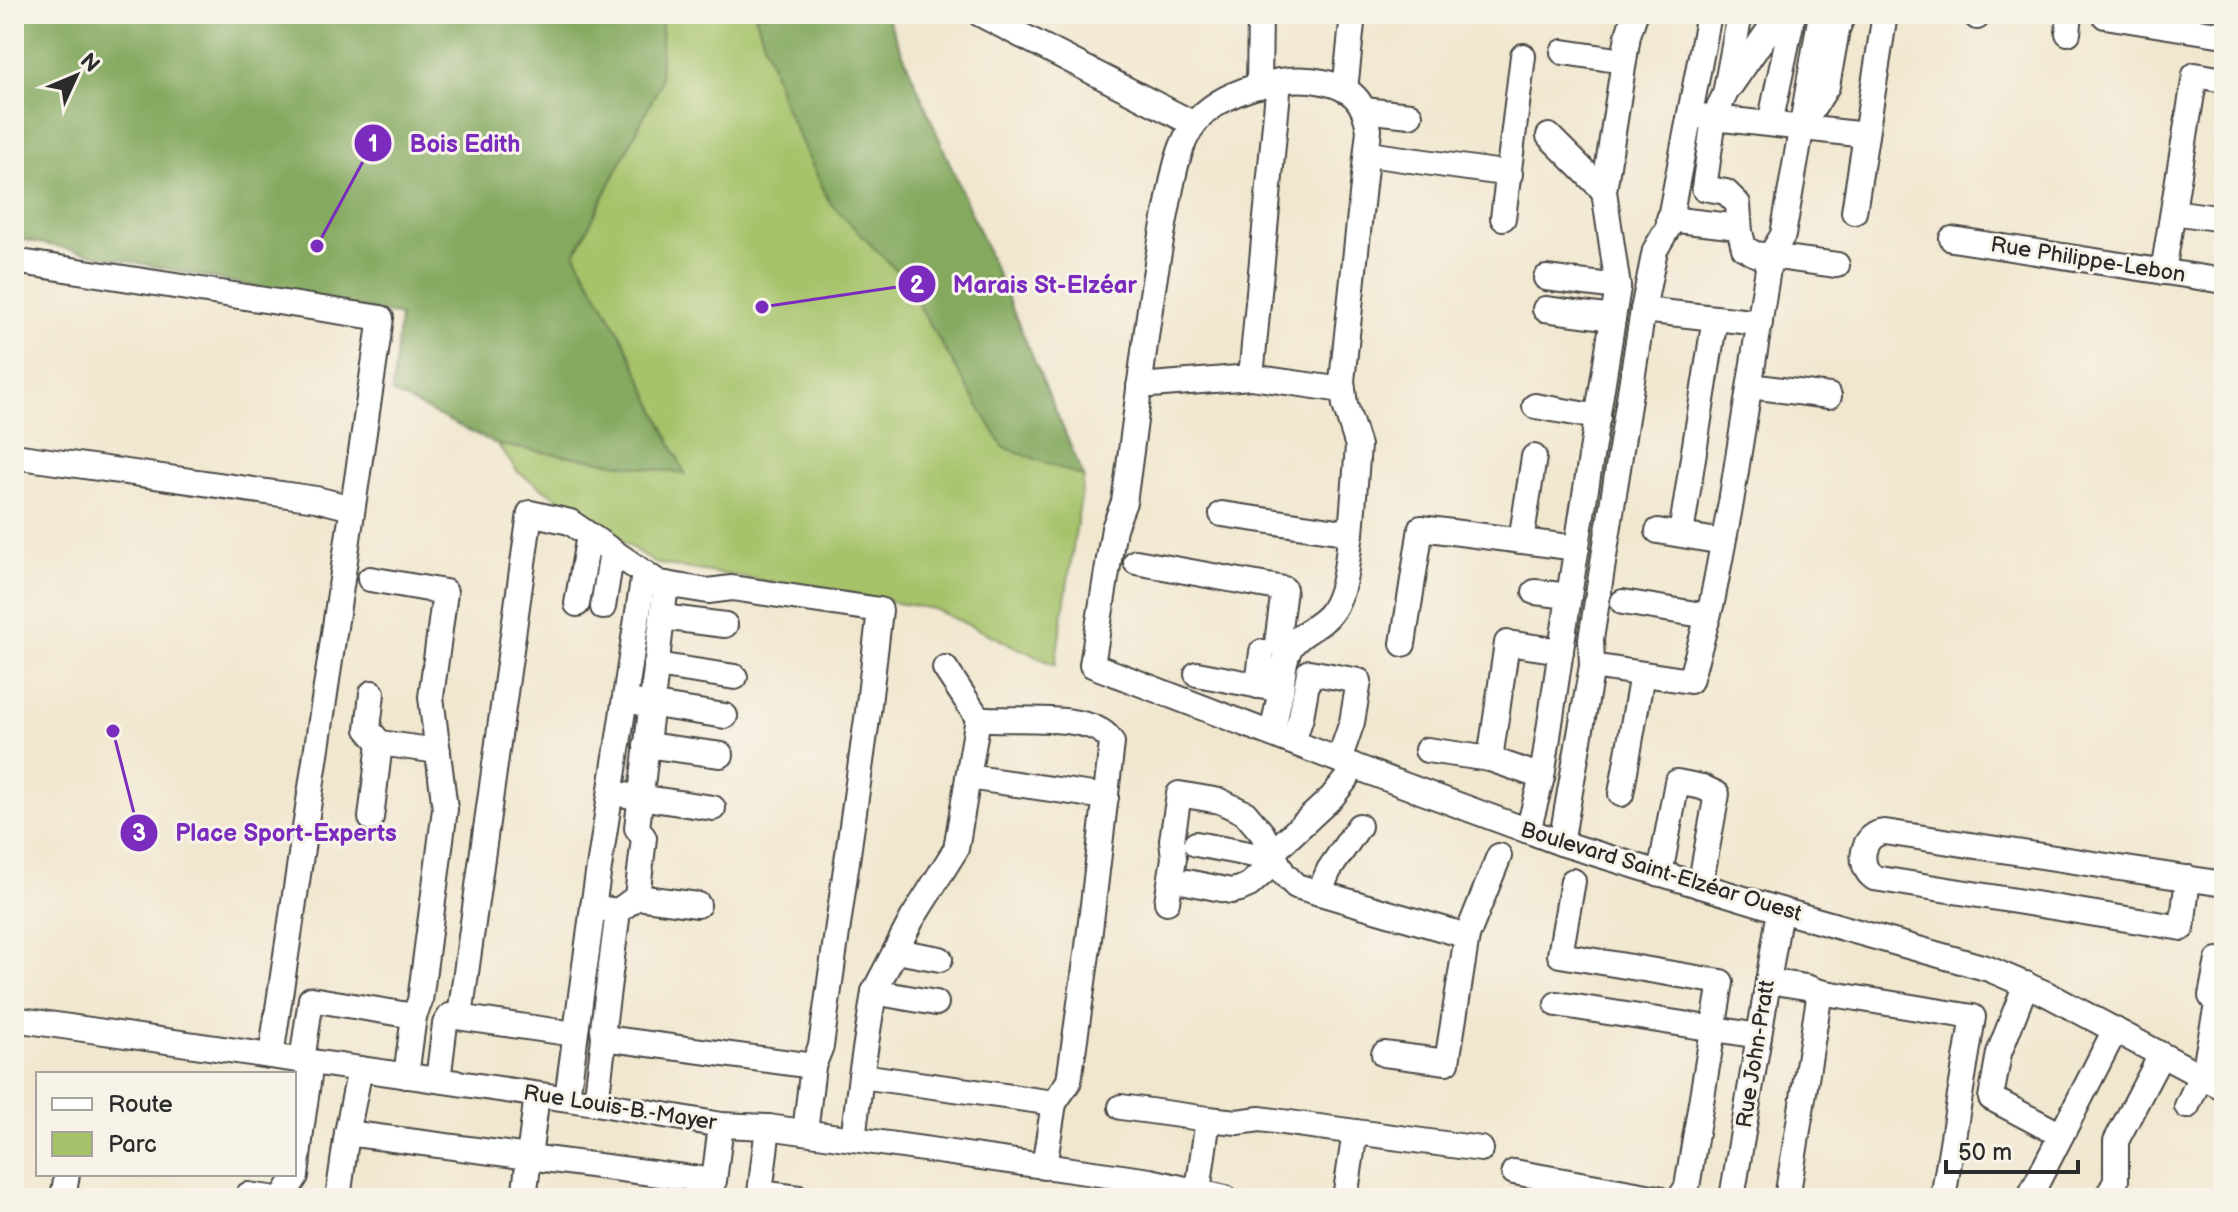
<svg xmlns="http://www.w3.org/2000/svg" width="2238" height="1212" viewBox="0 0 2238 1212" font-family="'Balsamiq Sans',sans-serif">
	<rect width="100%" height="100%" fill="#f7f3e8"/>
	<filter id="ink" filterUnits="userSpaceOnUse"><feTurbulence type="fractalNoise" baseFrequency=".0125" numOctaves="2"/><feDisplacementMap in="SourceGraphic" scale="16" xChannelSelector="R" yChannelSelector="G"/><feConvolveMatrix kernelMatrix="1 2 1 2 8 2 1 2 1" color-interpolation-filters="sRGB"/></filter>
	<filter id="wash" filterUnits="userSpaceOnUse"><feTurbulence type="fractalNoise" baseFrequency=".006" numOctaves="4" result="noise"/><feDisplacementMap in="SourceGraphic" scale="32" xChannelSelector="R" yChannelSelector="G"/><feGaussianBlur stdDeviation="1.8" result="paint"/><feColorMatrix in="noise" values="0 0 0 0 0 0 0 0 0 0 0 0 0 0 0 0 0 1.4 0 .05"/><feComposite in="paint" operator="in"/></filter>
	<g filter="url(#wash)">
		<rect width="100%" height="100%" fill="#f1e7cf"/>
		<!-- green -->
		<path fill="#a6c36b" stroke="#68774b" stroke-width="2" d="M662,14H755L785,107L830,203L900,274L1003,446L1084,477L1055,665L934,609L655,563L518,472L498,445L685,474L624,341L575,254L660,84Z"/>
		<!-- forest -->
		<g fill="#84a95f" stroke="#586a45" stroke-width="2">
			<path d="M14,14H662L660,84L575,254L624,341L685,474L498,445L392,393L400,316L14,238Z"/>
			<path d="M755,14H886L1084,477L1003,447L900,274L830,203L785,107Z"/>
		</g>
	</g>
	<g filter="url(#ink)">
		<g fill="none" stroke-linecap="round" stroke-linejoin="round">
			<!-- minor casing -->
			<g stroke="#494744" stroke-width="28">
				<g id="minor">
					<path d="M980,14L1194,124"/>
					<path d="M2105,16L2224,35"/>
					<path d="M1977,17L1978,14"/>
					<path d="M2068,33L2070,14"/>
					<path d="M1563,52L1624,61"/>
					<path d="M1731,85L1780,14"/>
					<path d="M1259,86L1260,14"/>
					<path d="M1345,90L1353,14"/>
					<path d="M1364,110L1410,115"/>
					<path d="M1809,115L1827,86L1837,30L1843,14"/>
					<path d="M1700,116L1714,118L1725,94L1740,14"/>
					<path d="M1770,124L1793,14"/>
					<path d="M1549,136L1604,191"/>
					<path d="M1368,154L1510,174"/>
					<path d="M1854,212L1866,135"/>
					<path d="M2173,212L2223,219L2224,210"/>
					<path d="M1503,218L1523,56"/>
					<path d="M1669,219L1739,227"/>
					<path d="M1952,239L2224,281"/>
					<path d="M14,261L381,318L271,1056"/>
					<path d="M1837,265L1755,254L1744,248L1740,232L1738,204L1726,192L1704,188L1714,118L1866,135L1885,14"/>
					<path d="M2163,272L2195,75L2224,80"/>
					<path d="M1546,278L1618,287"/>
					<path d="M1545,309L1613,318"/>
					<path d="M1643,310L1655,250L1668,228L1709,14"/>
					<path d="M1251,377L1279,81"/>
					<path d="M1139,386L1251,377L1343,390"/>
					<path d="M1750,386L1829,396"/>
					<path d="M1535,406L1598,417"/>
					<path d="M14,456L316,499L352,508"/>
					<path d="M1222,514L1351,533C1347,558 1346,590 1332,611C1322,627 1299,632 1290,648C1283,659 1283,677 1281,690"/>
					<path d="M1658,531L1723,542"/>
					<path d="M1351,533L1358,446L1345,405L1342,381L1369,130C1364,100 1352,88 1323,82C1283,73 1221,91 1195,123C1176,147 1172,185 1166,214C1147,310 1138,406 1124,502L1114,528L1092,665L1393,781L1561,843L1780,910L1989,969L2047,994L2224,1088"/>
					<path d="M1681,534L1715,318"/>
					<path d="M1521,541L1534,457"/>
					<path d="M1136,562L1284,589L1278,636L1279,642L1288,652"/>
					<path d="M370,579L445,592L431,697L445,809L420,1001L414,1016"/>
					<path d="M1535,592L1569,596L1542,777"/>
					<path d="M1569,596L1618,287L1604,191L1628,35L1635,14"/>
					<path d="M1623,602L1708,616"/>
					<path d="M577,604L589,535"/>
					<path d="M603,607L612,551"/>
					<path d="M662,617L725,625"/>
					<path d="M1403,644L1421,528L1577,548"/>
					<path d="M656,665L735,677"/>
					<path d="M1592,666L1591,639L1643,310L1760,323"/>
					<path d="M945,668L978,718"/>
					<path d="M1197,674L1281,690L1272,734"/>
					<path d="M1258,686L1262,652"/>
					<path d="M372,693L368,729L380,743"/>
					<path d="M635,702L725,716"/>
					<path d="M1293,742L1301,717L1309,672L1359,681L1352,722L1339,760"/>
					<path d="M646,745L721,755"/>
					<path d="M1427,750L1490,759L1542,777L1528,831"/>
					<path d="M1490,759L1507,643L1561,651"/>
					<path d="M968,777L1106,797"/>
					<path d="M1621,794L1642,674"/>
					<path d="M625,795L713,808"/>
					<path d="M371,818L380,743L438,751"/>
					<path d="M1561,843L1592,666L1690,681L1712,602L1731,502L1770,256L1783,235L1821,14"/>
					<path d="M1196,844L1259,856L1272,853"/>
					<path d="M1660,874L1677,782L1702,787L1717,794L1700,886"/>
					<path d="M2188,878L2182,928L1874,878C1856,865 1862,833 1885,832L2224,884"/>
					<path d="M1573,881L1560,955L1721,982L1687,1187L1680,1198"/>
					<path d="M1187,882L1231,891L1240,889L1249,885L1268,868L1272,853L1332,797L1347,778L1352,765"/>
					<path d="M1319,893L1329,870L1359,826"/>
					<path d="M637,897L698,905"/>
					<path d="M1167,902L1174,858L1172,840L1179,794L1220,801L1245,813L1262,833L1283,873L1296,886L1467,936"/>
					<path d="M593,907L644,573"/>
					<path d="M618,911L637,897L644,838L637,828L666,584"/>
					<path d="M896,951L940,959"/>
					<path d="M1768,981L1806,987L1820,992L1973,1017L1943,1198"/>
					<path d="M2026,984L1999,1053L1991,1098L2061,1135"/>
					<path d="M874,992L936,1003"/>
					<path d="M1557,1004L1759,1036"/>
					<path d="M460,1016L530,513L570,522L659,583L708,591L732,588L880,610L868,712L821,1046L813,1066"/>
					<path d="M14,1019L596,1103L721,1125L768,1127L1150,1181L1225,1198"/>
					<path d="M1384,1054L1447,1062L1467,936L1499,856"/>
					<path d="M302,1061L311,999L414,1016L406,1076"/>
					<path d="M861,1076L874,992L912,919L956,849L978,718C1008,723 1098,710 1112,743L1088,947L1069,1081L1054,1103"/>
					<path d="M438,1080L445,1024L450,1016L575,1034"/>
					<path d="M537,1095L529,1157L714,1181L721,1125"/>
					<path d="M567,1098L593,907L618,911L603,1028L604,1038"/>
					<path d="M596,1103L604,1038L813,1066L805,1132"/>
					<path d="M2187,1106L2205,1067L2217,1005L2211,996L2218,960"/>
					<path d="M1121,1107L1208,1119"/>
					<path d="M768,1127L760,1193L799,1198"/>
					<path d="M294,1130L301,1131L311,1062"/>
					<path d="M347,1133L360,1069"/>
					<path d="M853,1139L861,1076L1054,1103L1044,1167"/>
					<path d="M1514,1172L1658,1198"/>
					<path d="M63,1198L67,1174"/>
					<path d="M247,1198L248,1195L270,1198"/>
					<path d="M282,1198L296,1176L301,1131"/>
					<path d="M338,1198L347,1133L529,1157L524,1198"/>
					<path d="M1197,1198L1208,1119L1237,1122L1260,1119L1481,1149"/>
					<path d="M1345,1198L1355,1132"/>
					<path d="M1732,1198L1780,910"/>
					<path d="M1787,1198L1820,992"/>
					<path d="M2029,1198L2115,1030"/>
					<path d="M2107,1198L2116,1181V1141L2161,1055"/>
				</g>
			</g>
			<!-- minor -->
			<use href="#minor" stroke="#fff" stroke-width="24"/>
		</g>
	</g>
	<g text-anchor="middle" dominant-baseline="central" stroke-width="6" stroke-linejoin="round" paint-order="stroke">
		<!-- street labels -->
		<g font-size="22" fill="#2b2b2b" stroke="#f7f3e8">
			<text transform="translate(2088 260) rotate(9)">Rue Philippe-Lebon</text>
			<text transform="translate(1661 872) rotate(17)">Boulevard Saint-Elzéar Ouest</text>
			<text transform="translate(1756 1054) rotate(-81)">Rue John-Pratt</text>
			<text transform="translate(620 1108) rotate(9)">Rue Louis-B.-Mayer</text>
		</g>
	</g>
	<!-- callouts -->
	<path fill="none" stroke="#7b2cbf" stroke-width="3" d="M317 246L373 143M762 307L917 284M113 731L139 833"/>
	<g fill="#7b2cbf" stroke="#f7f3e8" stroke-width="3">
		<circle cx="317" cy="246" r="8"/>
		<circle cx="762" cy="307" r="8"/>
		<circle cx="113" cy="731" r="8"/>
		<circle cx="373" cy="143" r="20"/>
		<circle cx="917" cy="284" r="20"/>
		<circle cx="139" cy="833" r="20"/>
	</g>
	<g font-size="24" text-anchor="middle" font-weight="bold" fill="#fff">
		<text x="373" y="152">1</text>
		<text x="917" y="293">2</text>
		<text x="139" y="841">3</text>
	</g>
	<g font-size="24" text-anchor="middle" font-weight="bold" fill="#7b2cbf" stroke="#f7f3e8" stroke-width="6" stroke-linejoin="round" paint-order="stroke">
		<text x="465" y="152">Bois Edith</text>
		<text x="1045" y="293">Marais St-Elzéar</text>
		<text x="286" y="841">Place Sport-Experts</text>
	</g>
	<!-- margin -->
	<rect width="2238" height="1212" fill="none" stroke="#f7f3e8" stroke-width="48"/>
	<!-- legend -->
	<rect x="36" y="1072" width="260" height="104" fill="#f7f3e8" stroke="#a5a39c" stroke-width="2"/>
	<rect x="52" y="1098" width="40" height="12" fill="#ffffff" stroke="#a5a39c" stroke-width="2"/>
	<text x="108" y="1112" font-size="24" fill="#2b2b2b">Route</text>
	<rect x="52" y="1132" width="40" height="24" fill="#a6c36b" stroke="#a5a39c" stroke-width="2"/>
	<text x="108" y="1152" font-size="24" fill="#2b2b2b">Parc</text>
	<!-- north arrow -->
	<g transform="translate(76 76) rotate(46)" stroke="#f7f3e8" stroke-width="6" paint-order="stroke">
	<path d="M0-6L14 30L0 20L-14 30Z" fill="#2b2b2b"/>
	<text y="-12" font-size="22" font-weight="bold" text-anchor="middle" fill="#2b2b2b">N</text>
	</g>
	<!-- scale -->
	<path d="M1946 1160v12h132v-12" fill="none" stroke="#2b2b2b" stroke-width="4"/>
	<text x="1958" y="1160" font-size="24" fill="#2b2b2b" stroke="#f7f3e8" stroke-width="6" paint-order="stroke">50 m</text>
</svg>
